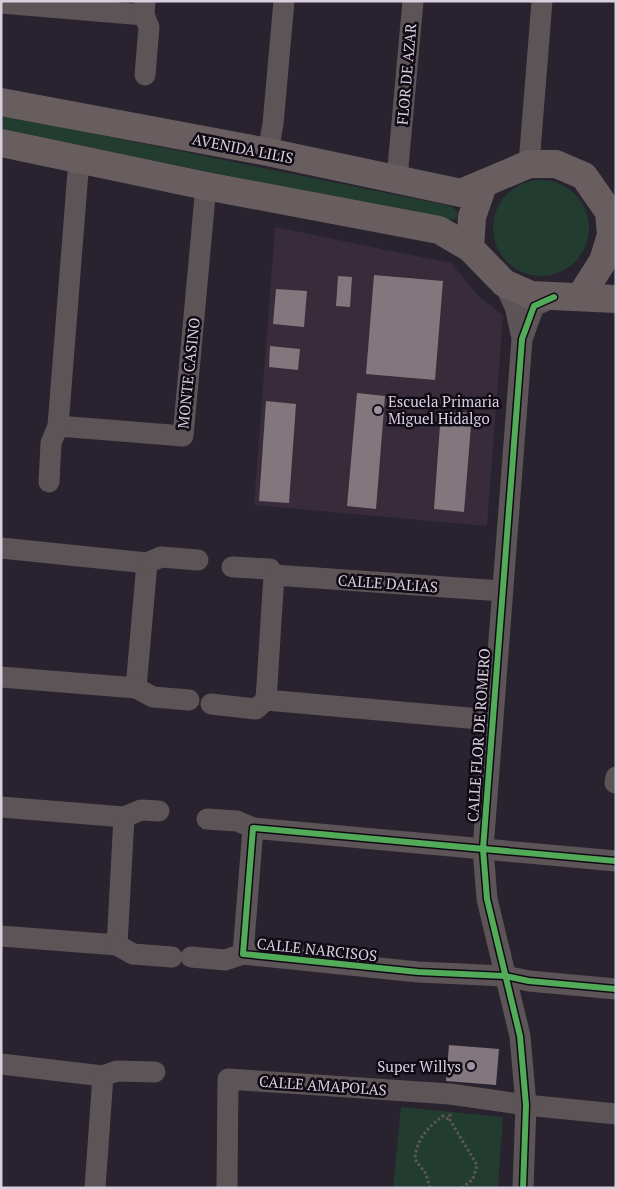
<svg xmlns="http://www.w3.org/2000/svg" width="617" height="1189" viewBox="0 0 617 1189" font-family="'PT Serif',serif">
	<rect width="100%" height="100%" fill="#29222f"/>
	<!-- education -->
	<path fill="#382c3a" d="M275,227L451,263L478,296L503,315L487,526L254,505Z"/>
	<!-- green -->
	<g fill="#223d2f">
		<path d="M1,115L451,206L458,212L457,218L447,221L1,129Z"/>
		<circle cx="541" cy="228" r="48"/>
		<path d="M401,1107L503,1117L498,1188H393Z"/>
	</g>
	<!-- building -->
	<g fill="#82777d">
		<path d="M374,275L443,281L435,380L366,374Z"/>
		<path d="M338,276L352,277L350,307L336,306Z"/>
		<path d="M276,289L307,291L304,327L273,324Z"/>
		<path d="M270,346L300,349L298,370L269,367Z"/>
		<path d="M357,393L385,396L376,509L347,506Z"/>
		<path d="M266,401L296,404L289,503L259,501Z"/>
		<path d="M441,411L472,413L464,512L434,509Z"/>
		<path d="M449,1045L499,1049L496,1085L446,1081Z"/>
	</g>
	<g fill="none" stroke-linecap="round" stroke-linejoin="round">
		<!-- path -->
		<g stroke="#5d565a" stroke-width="3" stroke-dasharray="2.5 2.5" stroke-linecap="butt">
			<path d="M450,1114V1120L477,1165L473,1179L462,1188"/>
			<path d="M430,1188L426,1174L415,1159C416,1140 428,1127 443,1116L450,1120"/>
		</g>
		<!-- minor -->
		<g stroke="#5c5456" stroke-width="21">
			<path d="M1,3L144,15L145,1"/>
			<path d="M144,15L149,27L145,75"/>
			<path d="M268,152L273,124L284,1"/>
			<path d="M79,159L58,426L183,436L206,186"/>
			<path d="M529,164L542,1"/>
			<path d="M397,178L413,1"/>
			<path d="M504,283L515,307L522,338"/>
			<path d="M49,482L51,443L58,426"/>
			<path d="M1,548L147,563L136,688L1,677"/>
			<path d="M147,563L161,557L198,560"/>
			<path d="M232,567L270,569L274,575"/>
			<path d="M136,688L153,697L189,700"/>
			<path d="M211,704L256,709L266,700"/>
			<path d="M491,720L266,700L274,575L502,591"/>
			<path d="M615,783L616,777"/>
			<path d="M1,807L124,817L117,945L1,936"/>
			<path d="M124,817L141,810L159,811"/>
			<path d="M207,819L237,821L253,828"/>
			<path d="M616,861L253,828L243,954L418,972L505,976L529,981L616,989"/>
			<path d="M117,945L133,954L172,957"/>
			<path d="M191,957L225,960L243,954"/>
			<path d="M1,1064L103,1076L95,1188"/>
			<path d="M103,1076L117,1071L155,1072"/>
			<path d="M227,1188L228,1079L450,1094L526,1105L616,1114"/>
			<path d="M523,1188L526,1105L520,1036L487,899L483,849L522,339L534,306L554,297"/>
		</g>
		<!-- major -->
		<g stroke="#695e5f" stroke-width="28">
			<path d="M1,102L268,152L461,193L529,164H556L584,176L609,212L611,235L603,261L580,297"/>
			<path d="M1,143L206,186L439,230L470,248L504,283L531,295L616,299"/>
			<path d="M470,248L472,217L483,185"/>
		</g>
		<!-- cycleway casing -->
		<g stroke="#100a14" stroke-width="9">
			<g id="cycleway">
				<path d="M616,861L253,828L243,954L418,972L505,976L529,981L616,989"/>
				<path d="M523,1188L526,1105L520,1036L487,899L483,849L522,339L534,306L554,297"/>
			</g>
		</g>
		<!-- cycleway -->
		<use href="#cycleway" stroke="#51ab58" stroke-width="6"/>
	</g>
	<!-- markers -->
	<g fill="#9b93a1" stroke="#100a14" stroke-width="2">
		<circle cx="378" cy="410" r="5"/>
		<circle cx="471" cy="1066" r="5"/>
	</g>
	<g text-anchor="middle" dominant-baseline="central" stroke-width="5" stroke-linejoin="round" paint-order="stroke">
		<!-- street labels -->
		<g font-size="15" fill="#d8d0df" stroke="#100a14">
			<text transform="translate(406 74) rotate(-85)">FLOR DE AZAR</text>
			<text transform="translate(243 148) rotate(11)">AVENIDA LILIS</text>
			<text transform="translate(188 373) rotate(-84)">MONTE CASINO</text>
			<text transform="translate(388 583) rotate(4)">CALLE DALIAS</text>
			<text transform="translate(478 735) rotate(-86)">CALLE FLOR DE ROMERO</text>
			<text transform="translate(317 949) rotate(6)">CALLE NARCISOS</text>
			<text transform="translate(323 1085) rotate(4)">CALLE AMAPOLAS</text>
		</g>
		<!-- poi labels -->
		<g font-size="15" fill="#d8d0df" stroke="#100a14" text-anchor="start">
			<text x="388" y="401">Escuela Primaria<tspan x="388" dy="17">Miguel Hidalgo</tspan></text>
			<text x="461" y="1066" text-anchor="end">Super Willys</text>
		</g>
	</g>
	<!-- border -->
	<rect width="617" height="1189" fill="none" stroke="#d8d0df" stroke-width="5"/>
</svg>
